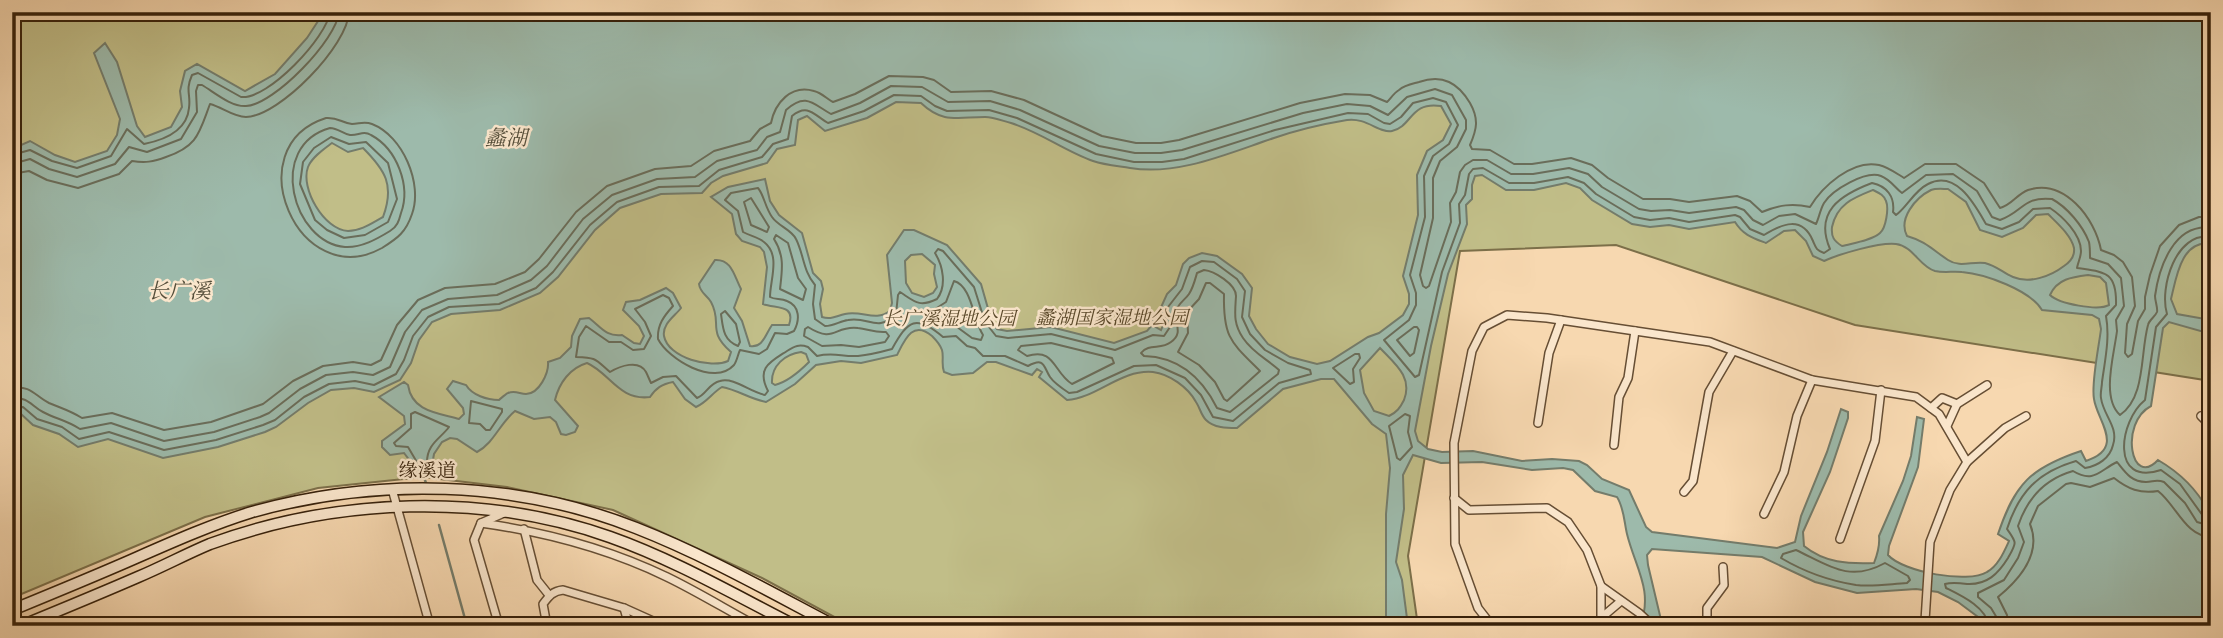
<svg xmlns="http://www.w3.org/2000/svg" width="2223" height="638" viewBox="0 0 2223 638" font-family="Vollkorn,'Noto Serif SC',serif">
	<rect width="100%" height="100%" fill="#f7d8b0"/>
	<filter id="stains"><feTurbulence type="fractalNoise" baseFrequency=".00286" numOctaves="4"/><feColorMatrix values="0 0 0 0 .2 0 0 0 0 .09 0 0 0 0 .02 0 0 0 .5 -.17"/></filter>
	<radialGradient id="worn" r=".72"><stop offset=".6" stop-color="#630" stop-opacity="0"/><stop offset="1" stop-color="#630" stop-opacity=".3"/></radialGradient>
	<!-- green -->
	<path fill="#c1be88" stroke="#7c6f49" stroke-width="2" d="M12,12H2211V381L1855,325L1616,245L1460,251L1408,556L1418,626H851L762,578L613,510L507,487L423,477L318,488L205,517L12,598Z"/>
	<!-- water -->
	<path fill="#9dbaab" stroke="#747c6b" stroke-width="2" fill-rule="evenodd" d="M324,12H2211V244C2181,239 2176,279 2171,299L2177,314L2211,320V334L2169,322L2163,328L2151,406C2119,423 2131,489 2158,460C2182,474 2200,492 2211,517V612L2201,618L2199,626H1983L1978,617L1958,602L1938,592L1916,589L1857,593L1815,582L1762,557L1652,549L1647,555L1648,565L1662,624L1640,626C1654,591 1635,567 1627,534C1624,521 1624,508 1617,497L1595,491L1573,470L1563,468L1532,470L1482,462L1441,463L1413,455L1403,475L1404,509L1396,562L1402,580L1408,626H1386V514L1390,468L1386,434L1372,424L1334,379H1321L1283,389L1237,428C1227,428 1214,428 1206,420C1201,415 1200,408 1196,402C1188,387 1169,374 1153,372C1121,369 1097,398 1067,400L1039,377L1042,372L1037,369L1032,375L996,362H987L973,373L952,375L944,372C941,364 944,357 942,350C940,344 936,340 932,336C913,320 905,339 897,355L861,363L841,361L816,365L795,384L766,402C750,399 738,390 722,387C712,393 707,402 696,407L685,399L673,382C662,384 656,388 650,397C619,401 610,373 587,363C570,368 559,383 555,400L578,426L575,432L566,435L561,434L556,422L550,417L534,419L515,411C500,423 494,443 477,452L457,439L450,438L442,442L434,454L431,471L412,472L410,461L404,453L390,455L382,447V441L405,424L404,416L379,397L404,382L408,385C412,412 438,413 459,419L464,414L463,408L447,389L453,381L466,385C472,395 487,400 499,400C500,399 507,393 508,393C515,390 520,394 526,394C539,394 549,373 548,362L560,358L571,347L572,336L580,319L589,318C601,327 606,337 622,335L634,343L640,344L644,336L639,326L623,310L626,302L640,300L666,288L673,293L681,308C675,316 662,324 664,336C668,358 711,369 728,361L731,352C706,330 723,324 711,302C707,295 700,293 699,284L715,260C732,259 734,276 741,289L734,308L742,321L750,346C763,348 765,335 772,325H789C796,304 776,309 763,304L767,267L764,252L760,247L742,241L736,234L732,214L711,197L728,187L765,179L770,201L779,215L802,233L813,273L821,281L823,289L820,304L822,317C831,320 836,316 845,314C862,310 875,322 890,311L892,303L887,255L904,230H914L947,245L981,284L991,319L997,329L1007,331L1051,327L1114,343L1147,331L1152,325L1161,330L1163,325L1151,321L1158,314L1167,294L1176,285L1183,264L1189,258L1202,253L1217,256L1242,274L1252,288L1249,316L1256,329L1268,344L1290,357L1317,364L1330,361L1368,337L1379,333L1403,315L1409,304V294L1403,276L1418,215L1417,175L1427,151L1443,140L1451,124L1441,106C1410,101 1412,127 1392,131C1380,134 1366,117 1347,120C1323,124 1297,130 1274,138C1229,153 1178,176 1130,168C1118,166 1105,165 1093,161C1065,151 1040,132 1011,123C1003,121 994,117 985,117C958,117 943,124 921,103L896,102L867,118L825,131L807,116L798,120L795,145L777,149L767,163L723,176L711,183L702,193L661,194L620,208L595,230L558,277L540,293L500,310L451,314L432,322L419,340L411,363L400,380L374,392L354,388L331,390L308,403L276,427L265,432L218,447L163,458L108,439L78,447L59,434L33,425L20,413L12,415V149L30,141L55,155L75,162L107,151L117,135L120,119L94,53L105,43L117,62L137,126L145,137L171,127L182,107L180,91L185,71L197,64L245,91L275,74L307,38ZM332,143L348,152L363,148C385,170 395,185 383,217C372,223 361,231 348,231C324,230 300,188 308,167C312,157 324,149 332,143ZM1482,175L1506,190H1534L1566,183L1580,188L1592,200L1632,224L1650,227L1669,225L1689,229L1735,222C1743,235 1753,238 1766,243L1784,231L1795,230L1806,241L1813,256L1824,261C1839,254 1880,242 1896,244C1913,246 1920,267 1935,271C1944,273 1953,271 1962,272C1985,274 2030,290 2042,310L2092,315L2099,319L2101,329C2099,346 2091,383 2094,399C2097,421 2126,448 2086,461L2081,451C2030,468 2015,484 1998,534L2009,541C2004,552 1998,566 1987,572C1968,584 1903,572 1888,555L1889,546L1918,467L1924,419L1917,417L1911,456L1903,481L1879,536C1880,546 1878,553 1874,563C1848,564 1825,563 1804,546L1803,532L1830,472L1848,418V412L1841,409L1827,452L1801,516L1795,542L1777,548L1652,532L1646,527L1629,490L1602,479L1587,465L1579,461L1552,459L1522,461L1473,451L1442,452L1428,449L1418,441L1415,431L1431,346L1448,274L1467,224L1466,205L1472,199V185L1475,176ZM1948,189L1966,202L1980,230L2002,237L2023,228L2036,215L2048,214C2057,223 2071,235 2074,248C2075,256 2070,262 2064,266C2051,276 2030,284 2013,277C2003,273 1997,266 1985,263C1972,261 1960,268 1948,260C1933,250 1925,241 1907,236C1898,219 1915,198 1931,190C1936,188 1943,189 1948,189ZM1873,190C1879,193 1884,195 1886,201C1889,208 1886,228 1880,233C1871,241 1853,243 1842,246C1834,241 1831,237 1832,227C1837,204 1853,198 1873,190ZM922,254L935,265L934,274L937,287L933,293L924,297L912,293L906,283L905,261L911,255ZM2088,275L2100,277L2106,283L2109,305C2098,311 2059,304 2050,295C2057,279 2072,277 2088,275ZM1380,348C1395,364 1413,377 1404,400C1400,408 1397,412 1389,416L1374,411L1364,393L1360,370ZM801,352L806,354L809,362C801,370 787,382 775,385L772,383C771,366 785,354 801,352Z"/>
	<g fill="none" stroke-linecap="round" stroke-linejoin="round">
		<!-- shore -->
		<g stroke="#6a6d5a" stroke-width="2">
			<path d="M326,118C338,117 342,123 352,124C359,124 364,121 372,124C403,136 423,184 412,214C406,232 398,238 382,248C299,294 235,147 326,118Z"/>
			<path d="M330,128C338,128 343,134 350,135C358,136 363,130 371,135C397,149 411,186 401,213C399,221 397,227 390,231C377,239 361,248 345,247C293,243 266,146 330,128Z"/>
			<path d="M331,137L349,144L366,142L388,163L397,199L388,222L365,235L344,238L327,230L315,220L300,184L303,162L314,148Z"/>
			<path d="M12,155L30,150L52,161L77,168L111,156L127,129L144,144C164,140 187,131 189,108C191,94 185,91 192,75L198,73L241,97C268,100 327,37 330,12"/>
			<path d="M12,164L30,159L49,169L77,177L115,164L129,147L147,152L181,139L197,112L196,91L198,85H202C214,92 231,107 246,106C274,105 337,39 339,12"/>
			<path d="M12,174L29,171L47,180L78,188L119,174L132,161C145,163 153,162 166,157C198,146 199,133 210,104C222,107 233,117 246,117C280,116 348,45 349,12"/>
			<path d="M758,188C764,195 765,207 772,217C778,226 792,230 796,239C804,255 803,271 815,285L813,304L815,319L825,326C834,326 840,321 848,320C869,316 877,333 896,314L898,295L900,292C914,301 919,308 937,299C947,286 943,266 935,253L938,249L943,251L974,287L985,322L996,336L1008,338L1051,334L1115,350L1153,335L1164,336L1170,327L1165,317L1168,307L1182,289L1190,267L1202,261L1214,262L1237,279L1245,291L1242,317L1250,334L1265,350L1288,363L1310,370L1311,374L1279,383L1233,421L1213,417L1201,395L1185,378L1156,365L1134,366L1077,392L1069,393C1063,389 1054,383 1050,377C1043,366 1045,357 1028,366L1005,356H983L975,348L967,346L956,336L943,337C916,314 908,320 892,349C881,352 868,355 858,356C842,357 834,352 817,356L808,347C799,344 795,346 787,351C770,362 756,368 768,391L765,395C750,392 734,377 720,381C709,383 706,395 697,398L676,376L663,377L651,383C649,379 648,376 646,372C639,359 620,366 610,372C594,358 597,358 576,357L579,337L586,326L609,342H621L633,350L644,349L651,336L645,322L635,309L663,295L669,298L673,306C664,316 657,325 658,339C668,359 714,387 734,365C737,361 738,354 740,350L759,354L767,349L775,333L787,334L794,331C800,320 800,306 787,301C781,298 775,300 770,297C770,280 781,255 764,242C758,237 750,236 743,232L738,211L725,200L731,193Z"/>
			<path d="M751,198L769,227L767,232L751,225L744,202Z"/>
			<path d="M776,235L788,243L798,278L806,289L803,300L780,289C782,271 785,256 774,239Z"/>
			<path d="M2211,237C2176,231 2159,288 2167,314L2156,327L2145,400C2119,421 2110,487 2161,470L2180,484L2203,516L2211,518"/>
			<path d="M1204,270C1214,271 1236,284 1236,296C1235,313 1233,323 1243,338C1253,353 1267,359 1279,370L1278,374L1230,412L1217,408C1202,378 1179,357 1144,356L1141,353C1149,343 1161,350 1171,342C1184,333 1174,323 1176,312C1177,304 1185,300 1189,294C1193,288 1195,280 1197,273Z"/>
			<path d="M954,281C972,286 973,320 983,335L981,340L972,338L957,327H945L931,315L932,311L946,302Z"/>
			<path d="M1206,283H1210L1224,294C1223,338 1231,342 1260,371L1227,401L1224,399L1215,382L1199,365L1178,352L1188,333L1187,312L1199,299Z"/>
			<path d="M725,311L736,324L740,342L738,346C723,340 723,328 721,314Z"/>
			<path d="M808,327C835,344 834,325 858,328C868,329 875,333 886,332L889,336L885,342L859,347L841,345L822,346L804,336L805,329Z"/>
			<path d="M1414,327H1417L1419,330L1414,353L1410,356L1397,340Z"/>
			<path d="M1051,343L1112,358L1114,363L1072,384C1053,372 1055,347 1027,356L1018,350L1021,346Z"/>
			<path d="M1355,354H1359L1360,358L1353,369L1354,382L1350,384L1333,368Z"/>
			<path d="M12,388C31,385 35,396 49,403C61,408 71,411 82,418L112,413L164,430L211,422L263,404L293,381L323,366L353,362L371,365L381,360L397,325L418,300L445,288L495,284L525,272L539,259L576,212L607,186L655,169L691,166L714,151L750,141L760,129L771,123C775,103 791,84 814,91C822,93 827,99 833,102L855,94L889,76L923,77L934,80L951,92L991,91L1024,100L1102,136L1136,143H1161L1179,140L1300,103L1345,94L1370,95L1387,102C1391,98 1394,93 1399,90C1405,85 1412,84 1419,82C1443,74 1458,83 1470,103C1479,119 1477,129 1470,145L1472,149L1490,150L1514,164H1532L1571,158L1592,165L1608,178L1643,199H1670L1689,202L1737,196L1750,201L1762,212C1779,205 1792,203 1810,207C1822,187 1852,159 1879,165C1888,167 1896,173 1904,178L1925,164H1956L1984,183L2000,208C2012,205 2017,194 2028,190C2064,178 2095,218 2101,250L2114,255L2123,262L2132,277L2135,306L2127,324L2125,353L2128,357L2132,354L2138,321L2145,309V297L2150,275L2160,246L2179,225L2199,217H2211"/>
			<path d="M12,399C28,396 31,406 43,412C56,419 66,420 80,429L111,423L164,441L214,432L260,417L269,413L300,389L326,375L353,372L373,375L390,367L405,332L422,310L448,299L497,295L531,280L547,266L583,219L612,195L657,179L695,177L717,161L757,150L767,137L780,132L786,110C806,92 813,104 831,114L860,103L891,86L922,87L948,102L990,101L1020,110L1099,146L1135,153H1161L1182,150L1303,113L1347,104L1370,106L1388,115L1407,97L1435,89L1452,95L1466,120V129L1457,147L1440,161L1433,178V218L1420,275L1423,286L1426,288L1429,286L1451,222L1450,203L1456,192L1460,172L1465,165L1473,160H1487L1511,174H1533L1569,168L1588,174L1602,187L1639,209L1651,211L1670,210L1689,213L1736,207L1744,210L1753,220L1763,225L1779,216L1795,214L1816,224C1819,218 1820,210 1824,203C1832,190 1866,170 1881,176C1891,180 1895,188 1902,193L1926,175L1953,174L1977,191L1992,217L2000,220C2023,212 2023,196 2052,199C2067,207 2083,226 2089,242C2090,247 2090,253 2090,258L2108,264L2121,278L2124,306L2116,320L2117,331C2114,355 2101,398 2120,415C2146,397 2140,354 2148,325C2149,320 2155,317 2157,312C2158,308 2155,301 2155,296C2159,267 2174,223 2211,228"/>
			<path d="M471,401L502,409V412L490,430H486L480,424L469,423Z"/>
			<path d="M12,408L23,407L37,419L62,427L79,439L109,432L164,450L216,440L263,425L275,420L304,397L329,384L355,381L374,385L396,374L404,360L413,336L428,317L449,307L499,304L536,288L553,272L590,225L617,202L659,187L699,186L719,170L762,157L773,144L788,139L792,116C808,103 814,115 828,123L864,111L894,95L921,96L935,106L947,111L989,110L1017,118L1096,154L1134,162H1162L1184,159L1275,130L1348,113L1368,114L1384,123L1390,124L1401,117L1413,103L1433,98L1446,102L1458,125L1449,144L1433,156L1424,176L1425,217L1410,275L1416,293V305L1409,320L1384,340L1415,377L1419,375L1442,272L1460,223L1459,204L1465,195L1469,174L1473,169L1483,168L1509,183H1534L1568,177L1584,183L1596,194L1634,217L1650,220L1669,218L1689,222L1735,215L1740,217L1750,229L1764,235C1782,224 1802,215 1813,241C1816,248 1816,250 1824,253L1830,249C1814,212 1840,195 1872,183C1887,186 1895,197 1893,212L1896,215C1907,207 1914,191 1928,184C1956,169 1975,205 1986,224L2002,229L2019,222L2033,209L2050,208C2062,216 2081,234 2081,251C2081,257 2078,262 2077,268C2104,272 2117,271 2116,305L2106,316C2110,338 2105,360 2102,382C2102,387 2100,393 2101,398C2103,415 2119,427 2113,445C2110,458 2098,466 2085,468L2076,461C2038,472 2019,492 2007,529C2017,543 2017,542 2008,558C1998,574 1987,585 1967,584C1960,583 1952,582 1945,584L1946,588C1962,596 1986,607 1989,626"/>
			<path d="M415,412L449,427C440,439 427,444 427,462L424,465L418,464L408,447L396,446L394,443L411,428V414Z"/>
			<path d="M1405,414L1410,416L1408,432L1412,447L1400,460L1397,458L1389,426Z"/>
			<path d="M1796,550C1828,565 1849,583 1885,563L1908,576L1910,580L1907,583C1890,584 1872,587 1856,585C1830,581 1803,571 1781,558L1783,554Z"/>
			<path d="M1998,626L1997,618L1991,608L1978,597V593L2004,580L2018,558L2024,542L2018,526C2027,499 2045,479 2073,471C2094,484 2100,470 2117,462C2125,472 2131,482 2146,482C2153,482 2156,479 2164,482L2185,503L2197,522L2211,526"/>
			<path d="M2008,626L2007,615L1998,597C2020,579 2042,553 2030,524L2038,506L2066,484L2071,483L2090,487L2114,478C2128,489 2140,494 2158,491C2177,506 2185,536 2211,537"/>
		</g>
		<!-- stream -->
		<g stroke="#747c6b" stroke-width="2.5">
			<path d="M422,472L426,483"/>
			<path d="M439,525L467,626"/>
		</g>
		<!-- minor casing -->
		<g stroke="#664e34" stroke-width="10">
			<g id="minor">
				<path d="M1931,408L1942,398L1957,404"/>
				<path d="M2201,416L2211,426"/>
				<path d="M1538,423L1549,353L1561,320"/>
				<path d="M1947,426L1957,404L1987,385"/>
				<path d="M1614,445L1619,397L1628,378L1635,331"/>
				<path d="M1967,462L2005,428L2026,416"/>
				<path d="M392,489L430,626"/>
				<path d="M1684,492L1693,481L1709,392L1733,351"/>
				<path d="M1454,498L1469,510L1547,508L1568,522L1587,550L1601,586L1639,613L1653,626"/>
				<path d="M1764,514L1784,472L1797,416L1812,380"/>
				<path d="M481,523C545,532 609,549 667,577C698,592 727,610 757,626"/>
				<path d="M524,529L537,580L549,595"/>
				<path d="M1840,539L1875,441L1881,390"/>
				<path d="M1601,586V626"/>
				<path d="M624,608L629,626"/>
				<path d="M1601,618L1621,601"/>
				<path d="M499,626L474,540L481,523L504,513"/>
				<path d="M547,626L543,604C549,596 553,591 563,590L624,608L664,626"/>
				<path d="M1492,626L1478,608L1455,544L1454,443L1472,351L1484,327L1507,315L1547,318L1710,342L1812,380L1916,397L1939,414L1967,462L1950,490L1930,542L1925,621L1928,626"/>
				<path d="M1707,626V608L1724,585L1723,567"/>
			</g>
		</g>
		<!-- secondary casing -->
		<g stroke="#36200a" stroke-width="13">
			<g id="secondary">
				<path d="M12,610C51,594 90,578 129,561C170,543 210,525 252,512C377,477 515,480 636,528C705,555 770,592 835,626"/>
				<path d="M21,626C60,610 99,594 138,577C162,567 186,554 210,544C336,498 483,492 610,537C675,560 735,595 796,626"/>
			</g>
		</g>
		<!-- minor -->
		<use href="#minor" stroke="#fae6cc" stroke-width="7"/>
		<!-- secondary -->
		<use href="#secondary" stroke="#fae6cc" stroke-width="10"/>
	</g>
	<g text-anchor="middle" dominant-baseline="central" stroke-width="5" stroke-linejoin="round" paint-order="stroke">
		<!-- park labels -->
		<g font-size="19" font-style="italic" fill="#59482a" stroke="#fae6cc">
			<text x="1112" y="319">蠡湖国家湿地公园</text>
			<text x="949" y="320">长广溪湿地公园</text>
		</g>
		<!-- street labels -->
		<g font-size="19" fill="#36200a" stroke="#fae6cc">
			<text x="427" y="472">缘溪道</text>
		</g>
		<!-- water labels -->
		<g font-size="21" font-style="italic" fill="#554e3a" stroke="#fae6cc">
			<text x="506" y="139">蠡湖</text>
			<text x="179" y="292">长广溪</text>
		</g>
	</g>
	<!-- margin -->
	<rect width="2223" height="638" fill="none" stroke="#f7d8b0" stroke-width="42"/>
	<rect x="14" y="14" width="2195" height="610" fill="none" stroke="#36200a" stroke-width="3.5"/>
	<rect x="21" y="21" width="2181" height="596" fill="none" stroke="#36200a" stroke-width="2"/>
	<rect width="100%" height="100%" filter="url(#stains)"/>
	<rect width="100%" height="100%" fill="url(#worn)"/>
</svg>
